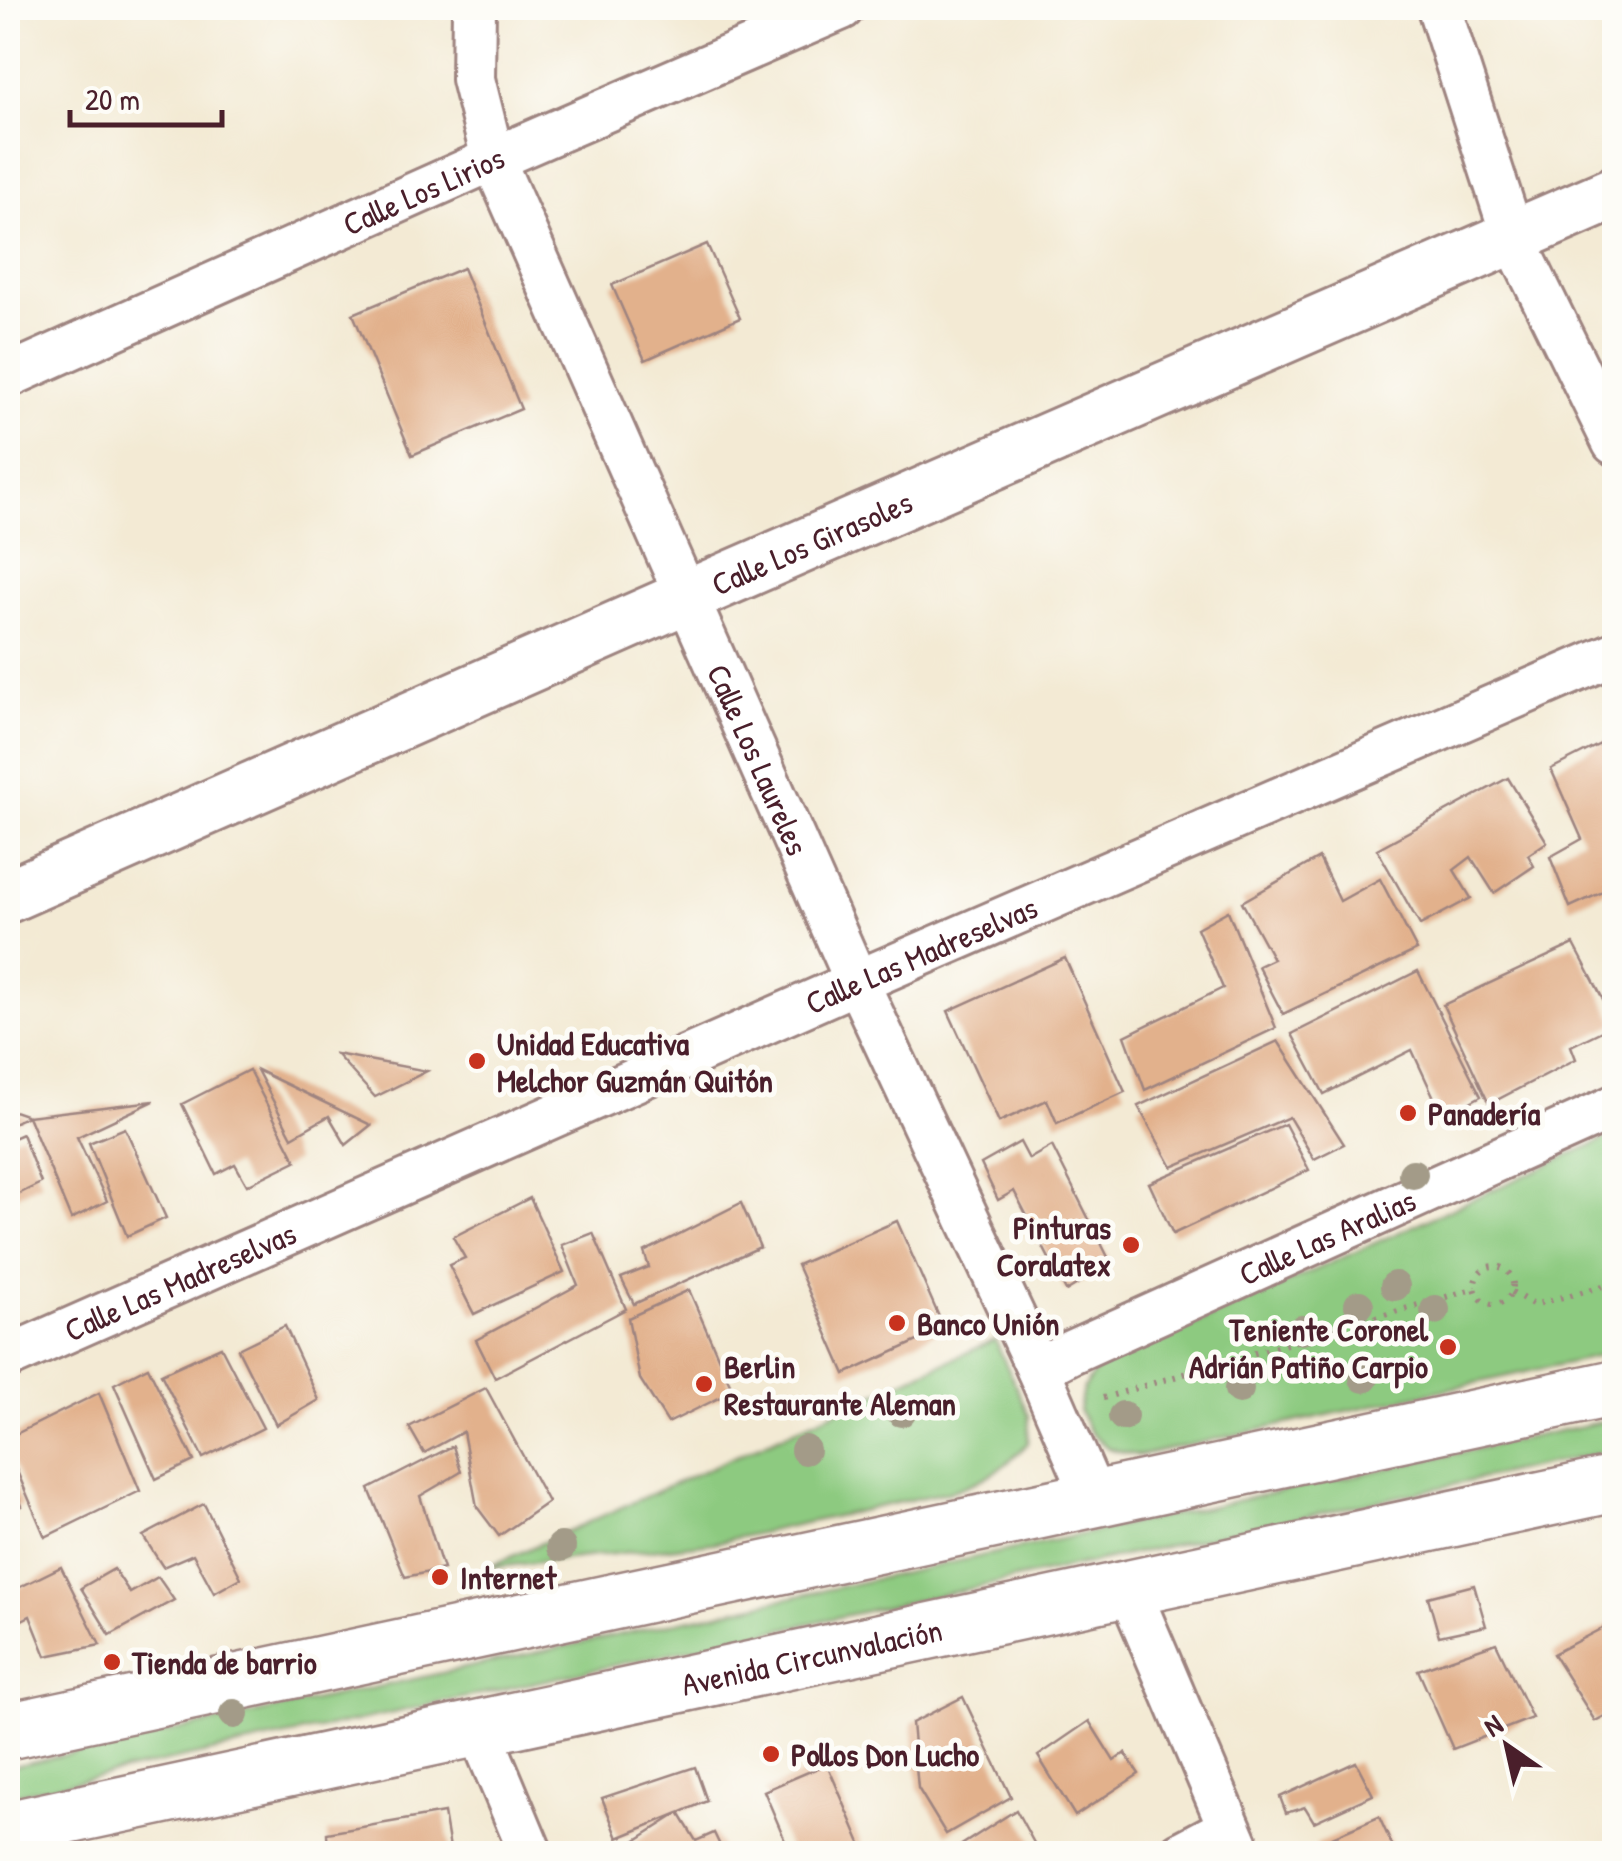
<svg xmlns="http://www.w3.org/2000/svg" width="1622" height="1861" viewBox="0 0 1622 1861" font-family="'Patrick Hand',sans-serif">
	<rect width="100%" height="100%" fill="#fdfcf7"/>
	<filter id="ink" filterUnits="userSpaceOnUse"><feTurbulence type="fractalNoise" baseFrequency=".01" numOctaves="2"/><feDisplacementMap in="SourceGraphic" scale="20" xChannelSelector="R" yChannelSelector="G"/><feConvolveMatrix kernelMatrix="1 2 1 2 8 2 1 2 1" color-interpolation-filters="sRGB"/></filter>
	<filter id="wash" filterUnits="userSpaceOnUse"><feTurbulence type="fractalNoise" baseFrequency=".0048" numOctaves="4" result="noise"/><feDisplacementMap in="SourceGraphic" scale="40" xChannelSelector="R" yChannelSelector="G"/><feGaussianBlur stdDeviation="2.25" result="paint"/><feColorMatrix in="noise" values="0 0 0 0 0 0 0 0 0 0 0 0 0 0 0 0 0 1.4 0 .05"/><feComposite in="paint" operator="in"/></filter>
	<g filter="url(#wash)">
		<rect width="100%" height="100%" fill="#f3ead4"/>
		<!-- green -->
		<g fill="#8dca80" stroke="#6c7456" stroke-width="2.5">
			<path d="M1614,1135V1353L1138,1456L1108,1448L1089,1431L1079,1410L1083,1388L1098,1368Z"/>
			<path d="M995,1340L1029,1416L1028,1443C1007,1467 985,1480 955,1490L713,1543L486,1568Z"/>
			<path d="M1614,1419V1450L8,1796V1767Z"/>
		</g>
		<g id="blocks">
			<!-- building -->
			<g fill="#e2b18c">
				<path d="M707,244L740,318L645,360L612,285Z"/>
				<path d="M463,268L521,409L412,455L353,314Z"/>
				<path d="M1614,737V887L1570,907L1550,857L1582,839L1551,769Z"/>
				<path d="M1508,778L1547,842L1528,855L1534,866L1494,893L1471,857L1454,870L1471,898L1420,925L1377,849Z"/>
				<path d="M1319,858L1340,901L1380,879L1417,950L1283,1014L1258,966L1273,959L1242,902Z"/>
				<path d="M1228,911L1276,1028L1145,1090L1125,1036L1223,988L1197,928Z"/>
				<path d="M1574,944L1614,1020V1025L1571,1046L1576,1059L1489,1104L1443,1005Z"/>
				<path d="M1065,958L1125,1092L1057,1123L1047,1100L999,1122L948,1011Z"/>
				<path d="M1418,971L1481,1096L1443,1117L1412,1050L1324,1094L1292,1034Z"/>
				<path d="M1278,1041L1344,1144L1314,1159L1289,1117L1172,1167L1138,1106Z"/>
				<path d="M336,1054L427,1071L375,1097Z"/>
				<path d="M249,1070L296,1161L247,1185L235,1164L216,1174L182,1104Z"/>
				<path d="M257,1070L371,1125L346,1145L329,1116L292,1137Z"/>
				<path d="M154,1101L77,1137L107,1201L71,1219L28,1116L8,1125V1109L28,1116Z"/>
				<path d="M1285,1124L1309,1170L1173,1234L1149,1183Z"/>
				<path d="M125,1128L166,1218L127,1236L89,1143Z"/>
				<path d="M22,1134L41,1183L8,1199V1140Z"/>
				<path d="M1020,1142L1029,1159L1052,1146L1111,1263L1066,1291L1014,1191L998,1200L981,1164Z"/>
				<path d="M530,1198L564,1272L474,1314L449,1265L465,1258L453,1237Z"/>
				<path d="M741,1203L760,1247L634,1304L621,1278L649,1267L644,1252Z"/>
				<path d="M897,1221L940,1319L935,1333L845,1374L797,1265Z"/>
				<path d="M593,1233L626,1309L495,1378L476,1340L578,1285L562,1245Z"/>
				<path d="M689,1290L733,1391L668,1423L640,1379L628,1318Z"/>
				<path d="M285,1326L319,1400L276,1425L238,1349Z"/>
				<path d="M221,1347L263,1428L203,1458L161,1374Z"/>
				<path d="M148,1367L194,1461L156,1479L114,1384Z"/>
				<path d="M486,1388L548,1502L499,1536L477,1507L463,1432L424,1453L409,1427Z"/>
				<path d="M99,1393L140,1491L45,1537L8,1450V1438Z"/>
				<path d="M453,1446L461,1472L420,1496L443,1569L405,1577L369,1489Z"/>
				<path d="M8,1470L22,1506L8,1511Z"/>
				<path d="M204,1504L241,1578L214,1593L193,1554L163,1567L143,1536Z"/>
				<path d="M61,1567L100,1645L46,1656L30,1616L8,1627V1593Z"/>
				<path d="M114,1569L130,1593L158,1577L174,1600L110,1635L81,1588Z"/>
				<path d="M1474,1585L1486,1626L1439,1636L1428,1597Z"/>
				<path d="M1614,1622V1711L1595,1721L1553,1654Z"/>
				<path d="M1496,1643L1532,1718L1453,1749L1418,1670Z"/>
				<path d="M963,1697L1011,1797L946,1834L918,1788L912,1723Z"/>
				<path d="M1089,1721L1114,1761L1125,1753L1139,1774L1075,1816L1038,1756Z"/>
				<path d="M1356,1762L1373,1795L1314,1822L1305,1807L1286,1813L1280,1797Z"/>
				<path d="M827,1764L864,1850L866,1854H791L764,1791Z"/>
				<path d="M695,1767L707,1801L679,1813L696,1841L714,1833L724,1854H627L624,1848L679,1813L618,1838L602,1798Z"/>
				<path d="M1016,1810L1040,1854H964L960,1846Z"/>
				<path d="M444,1813L451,1854H328L327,1833Z"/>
				<path d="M1379,1817L1396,1854H1320L1316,1844Z"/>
			</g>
		</g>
	</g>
	<g filter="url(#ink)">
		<use href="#blocks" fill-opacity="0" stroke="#9e8480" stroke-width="2.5"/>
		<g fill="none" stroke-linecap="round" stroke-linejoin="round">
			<!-- minor casing -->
			<g stroke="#9e8480" stroke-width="48">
				<g id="minor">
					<path id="s1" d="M474,8L473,79L493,159L857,982L1038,1369L1095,1500"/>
					<path d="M1439,8L1513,237L1614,443"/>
					<path id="s2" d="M8,376L493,159L842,8"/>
					<path id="s3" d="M8,1357L857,982L1614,654"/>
					<path id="s4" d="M1038,1369L1071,1352L1614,1107"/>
					<path d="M1128,1588L1241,1854"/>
					<path d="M478,1727L531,1854"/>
					<path d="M1180,1854L1229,1828"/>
				</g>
			</g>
			<!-- tertiary casing -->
			<g stroke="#9e8480" stroke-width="58">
				<g id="tertiary">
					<path id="s5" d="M8,896L686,597L1614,193"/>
				</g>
			</g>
			<!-- trunk casing -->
			<g stroke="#9e8480" stroke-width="60">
				<g id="trunk">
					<path d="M8,1731L1614,1388"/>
					<path id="s6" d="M8,1829L1614,1484"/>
				</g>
			</g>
			<!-- path -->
			<g stroke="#9e8480" stroke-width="6" stroke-dasharray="2.5 8" stroke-linecap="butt">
				<path d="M1604,1161L1614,1198"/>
				<circle cx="1494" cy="1285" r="19"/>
				<path d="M1512,1292L1534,1305L1614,1283"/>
				<path d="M1103,1398L1476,1288"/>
			</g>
			<!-- minor -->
			<use href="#minor" stroke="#fff" stroke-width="42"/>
			<!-- tertiary -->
			<use href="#tertiary" stroke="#fff" stroke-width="52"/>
			<!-- trunk -->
			<use href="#trunk" stroke="#fff" stroke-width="55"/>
		</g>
		<!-- trees -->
		<g fill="#a39b88">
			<circle cx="1413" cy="1174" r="15"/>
			<circle cx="1395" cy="1286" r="15"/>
			<circle cx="1359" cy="1305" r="15"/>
			<circle cx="1435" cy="1310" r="15"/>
			<circle cx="1302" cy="1330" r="15"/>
			<circle cx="1364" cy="1378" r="15"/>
			<circle cx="1239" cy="1389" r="15"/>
			<circle cx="901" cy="1412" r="15"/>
			<circle cx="1123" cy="1416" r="15"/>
			<circle cx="805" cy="1450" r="15"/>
			<circle cx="561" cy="1547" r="15"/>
			<circle cx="234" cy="1714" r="15"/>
		</g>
	</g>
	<!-- markers -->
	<g fill="#c8321e" stroke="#fdfcf7" stroke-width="4">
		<circle cx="477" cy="1061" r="10"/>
		<circle cx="1408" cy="1113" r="10"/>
		<circle cx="1131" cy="1245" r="10"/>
		<circle cx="897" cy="1323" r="10"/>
		<circle cx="1448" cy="1347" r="10"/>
		<circle cx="704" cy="1384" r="10"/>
		<circle cx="440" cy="1577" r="10"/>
		<circle cx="112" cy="1662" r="10"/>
		<circle cx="771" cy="1754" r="10"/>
	</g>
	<g text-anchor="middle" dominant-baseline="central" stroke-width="10" stroke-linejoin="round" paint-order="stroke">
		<!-- street labels -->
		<g font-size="32" fill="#4a1f2b" stroke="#fdfcf7">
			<text stroke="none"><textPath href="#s2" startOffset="455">Calle Los Lirios</textPath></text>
			<text stroke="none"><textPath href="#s5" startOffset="878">Calle Los Girasoles</textPath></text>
			<text stroke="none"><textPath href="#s1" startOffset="810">Calle Los Laureles</textPath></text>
			<text stroke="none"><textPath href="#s3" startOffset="998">Calle Las Madreselvas</textPath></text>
			<text stroke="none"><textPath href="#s4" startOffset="318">Calle Las Aralias</textPath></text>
			<text stroke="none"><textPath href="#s3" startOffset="188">Calle Las Madreselvas</textPath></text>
			<text stroke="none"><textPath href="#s6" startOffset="822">Avenida Circunvalación</textPath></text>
		</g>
		<!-- poi labels -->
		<g font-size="32" font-weight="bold" fill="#4a1f2b" stroke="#fdfcf7" text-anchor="start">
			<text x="497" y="1043">Unidad Educativa<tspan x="497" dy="37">Melchor Guzmán Quitón</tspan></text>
			<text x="1428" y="1113">Panadería</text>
			<text x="1111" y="1227" text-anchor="end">Pinturas<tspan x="1111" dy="37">Coralatex</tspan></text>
			<text x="917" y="1323">Banco Unión</text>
			<text x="1428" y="1329" text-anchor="end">Teniente Coronel<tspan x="1428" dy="37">Adrián Patiño Carpio</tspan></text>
			<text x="724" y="1366">Berlin<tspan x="724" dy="37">Restaurante Aleman</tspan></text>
			<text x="460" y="1577">Internet</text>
			<text x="132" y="1662">Tienda de barrio</text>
			<text x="791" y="1754">Pollos Don Lucho</text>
		</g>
	</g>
	<!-- margin -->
	<rect width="1622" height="1861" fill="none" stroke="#fdfcf7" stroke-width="40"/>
	<!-- north arrow -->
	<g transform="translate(1507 1746) rotate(326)" stroke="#fdfcf7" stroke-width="8" paint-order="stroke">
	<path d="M0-8L18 38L0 25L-18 38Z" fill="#4a1f2b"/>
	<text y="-15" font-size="28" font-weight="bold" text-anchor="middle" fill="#4a1f2b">N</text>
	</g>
	<!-- scale -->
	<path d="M70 110v15h152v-15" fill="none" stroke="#4a1f2b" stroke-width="5"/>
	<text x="85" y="110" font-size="30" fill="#4a1f2b" stroke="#fdfcf7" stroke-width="8" paint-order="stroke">20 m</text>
</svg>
